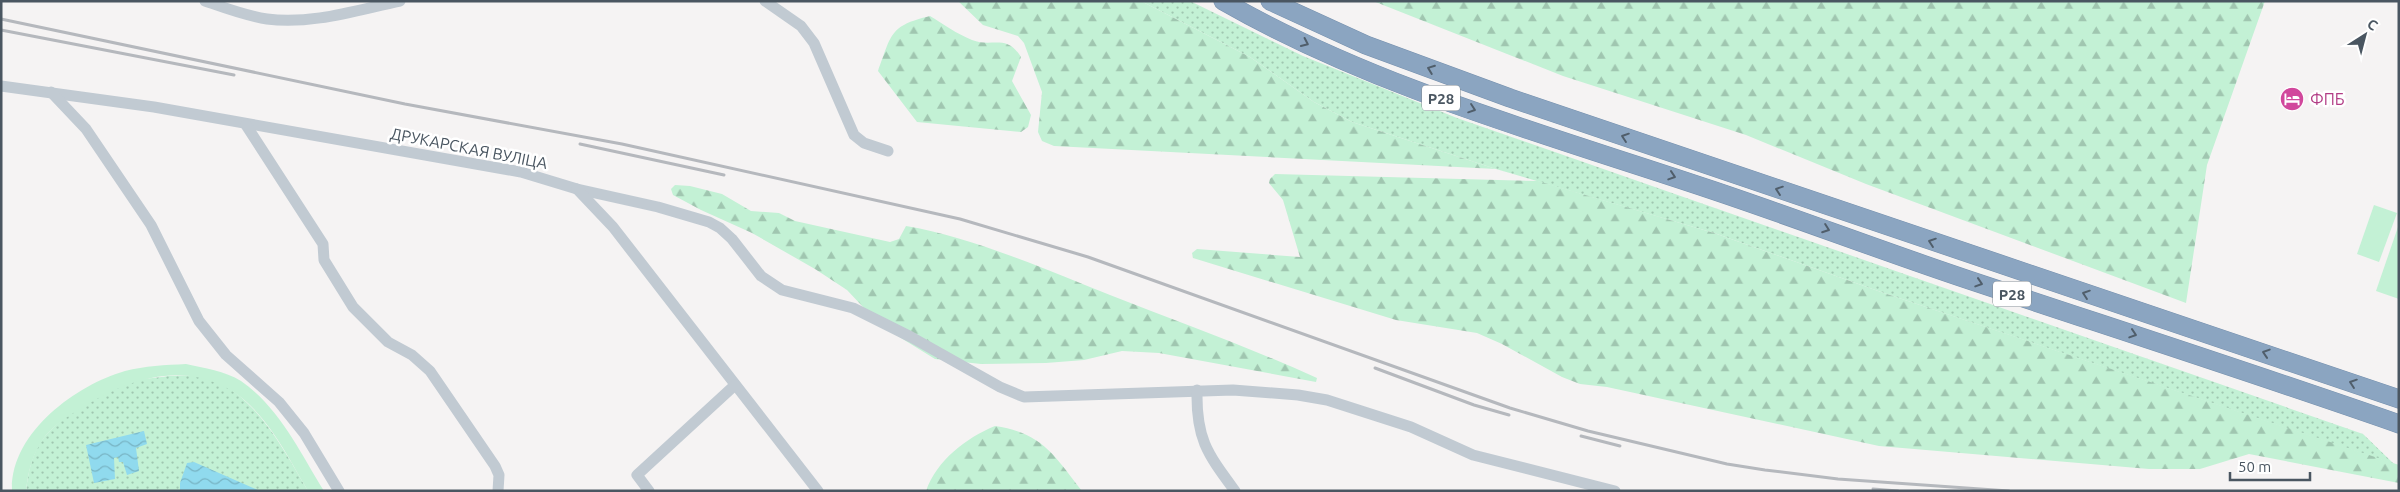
<svg xmlns="http://www.w3.org/2000/svg" width="2400" height="492" viewBox="0 0 2400 492" font-family="Ubuntu,sans-serif">
	<defs>
		<pattern id="grass-dots" width="8" height="8" patternUnits="userSpaceOnUse" patternTransform="scale(1.25)"><rect width="8" height="8" fill="#c3f1d5"/><path d="M2 2h.1M6 6h.1" fill="none" stroke="#a0c6b0" stroke-width="1.8" stroke-linecap="round"/></pattern>
		<pattern id="forest-firs" width="22" height="20" patternUnits="userSpaceOnUse" patternTransform="scale(1.25)"><rect width="22" height="20" fill="#c3f1d5"/><path d="M5 1l3.5 6h-7zM16 11l3.5 6h-7z" fill="#a0c6b0"/></pattern>
		<pattern id="water-waves" width="16" height="10" patternUnits="userSpaceOnUse" patternTransform="scale(1.25)"><rect width="16" height="10" fill="#90daee"/><path d="M0 5q4-4 8 0t8 0" fill="none" stroke="#78b4c4"/></pattern>
	</defs>
	<rect width="100%" height="100%" fill="#f5f3f3"/>
	<!-- grass -->
	<g fill="url(#grass-dots)">
		<path d="M1141,1H1190L1303,56L1457,118L2363,434L2394,464L1881,292L1714,233L1496,169L1352,122L1314,102L1250,57Z"/>
		<path d="M168,376C177,376 186,375 195,376C250,382 283,449 308,491H26C28,474 31,458 40,443C57,417 104,391 133,381C144,378 157,378 168,376Z"/>
	</g>
	<!-- forest -->
	<g fill="url(#forest-firs)">
		<path d="M958,1H1141L1250,57L1314,102L1352,122L1496,169L1054,146L1042,141L1038,132L1042,92L1024,43L1018,36L983,25Z"/>
		<path d="M1373,1H2265L2207,165L2186,303L1866,184L1746,135L1563,76Z"/>
		<path d="M930,16C943,24 957,34 972,40C992,48 1006,33 1021,57L1012,81L1031,115L1028,127L1021,132L917,122L878,71C892,34 889,26 930,16Z"/>
		<path d="M1275,174L1538,181L1714,233L1881,292L2399,465V483L2249,454L2200,469H2149L1879,446L1607,387L1580,384L1562,377L1502,344L1477,333L1396,320L1193,258L1192,253L1197,249L1300,257L1283,200L1269,183L1270,179Z"/>
		<path d="M675,185L690,186L722,194L751,211L779,213L795,221L890,242L899,239L906,226C972,237 1047,270 1110,295C1179,322 1249,347 1317,378L1316,382L1159,353L1122,351L1084,360L1046,363L981,364L935,359L880,325L847,290L815,269L752,233L701,210L673,195L671,189Z"/>
		<path d="M995,426C1042,433 1054,455 1082,491H926C937,460 966,438 995,426Z"/>
	</g>
	<!-- garden -->
	<g fill="#c3f1d5">
		<path d="M2374,205L2397,213L2379,262L2357,254Z"/>
		<path d="M2399,224V299L2376,291Z"/>
		<path d="M186,364C204,368 225,371 241,381C279,407 300,452 324,491H308C286,454 264,406 223,386C175,362 122,382 80,409C66,417 48,429 40,444C31,459 28,474 26,491H12C10,433 76,385 125,371C145,366 165,365 186,364Z"/>
	</g>
	<!-- water -->
	<g fill="url(#water-waves)">
		<path d="M144,431L147,444L136,448L139,471L127,475L123,462H119L118,457L114,458L115,479L94,483L86,445Z"/>
		<path d="M194,462L260,491H180V483L187,463Z"/>
	</g>
	<g fill="none" stroke-linecap="round" stroke-linejoin="round">
		<!-- highway casing -->
		<g stroke="#7690ad" stroke-width="19">
			<g id="highway">
				<path d="M1223,1C1373,87 1545,134 1709,189C1796,218 1882,251 1969,280C2113,328 2256,374 2399,424"/>
				<path d="M1270,1L1366,45L1510,98L2399,399"/>
			</g>
		</g>
		<!-- minor -->
		<g stroke="#c1cad2" stroke-width="11">
			<path d="M205,1C225,8 246,16 267,19C311,25 357,10 400,1"/>
			<path d="M765,1L801,26L814,43L854,135L864,143L888,151"/>
			<path d="M1,86L154,107L521,172L577,189L658,207L709,222L720,228L732,239L761,276L782,290L853,308L911,337L1000,387L1024,397L1233,390L1298,395L1327,400L1411,427L1473,455L1615,491"/>
			<path d="M51,92L86,129L151,225L199,321L226,355L279,402L304,433L339,491"/>
			<path d="M246,125L323,244L324,260L353,307L388,342L412,355L430,371L495,466L499,475L498,491"/>
			<path d="M577,189L613,227L818,491"/>
			<path d="M1197,390C1196,439 1207,453 1235,491"/>
			<path d="M649,491L637,475L735,385"/>
		</g>
		<!-- highway -->
		<use href="#highway" stroke="#8ba5c1" stroke-width="18"/>
		<!-- rail -->
		<g stroke="#b5b8bd" stroke-width="3">
			<path d="M1,19L405,104L622,144L960,219L1088,257L1510,408L1588,431L1727,464L1765,470L1838,479L2009,491"/>
			<path d="M1,30L234,75"/>
			<path d="M580,144L724,175"/>
			<path d="M1375,368L1474,405L1509,415"/>
			<path d="M1581,436L1620,446"/>
			<path d="M1873,489L1898,491"/>
		</g>
	</g>
	<!-- one-way arrows -->
	<defs><path id="oneway-chevron" d="M-2-3.5L2.5 0L-2 3.5" fill="none" stroke-width="1.6" stroke-linecap="round" stroke-linejoin="round" transform="scale(1.25)"/></defs>
	<g stroke="#505e6b">
		<use href="#oneway-chevron" transform="translate(1305 43) rotate(25)"/>
		<use href="#oneway-chevron" transform="translate(1431 69) rotate(-159)"/>
		<use href="#oneway-chevron" transform="translate(1472 109) rotate(19)"/>
		<use href="#oneway-chevron" transform="translate(1625 137) rotate(-161)"/>
		<use href="#oneway-chevron" transform="translate(1672 176) rotate(18)"/>
		<use href="#oneway-chevron" transform="translate(1779 190) rotate(-161)"/>
		<use href="#oneway-chevron" transform="translate(1826 229) rotate(20)"/>
		<use href="#oneway-chevron" transform="translate(1932 242) rotate(-161)"/>
		<use href="#oneway-chevron" transform="translate(1979 283) rotate(18)"/>
		<use href="#oneway-chevron" transform="translate(2086 294) rotate(-161)"/>
		<use href="#oneway-chevron" transform="translate(2133 334) rotate(18)"/>
		<use href="#oneway-chevron" transform="translate(2266 353) rotate(-162)"/>
		<use href="#oneway-chevron" transform="translate(2353 383) rotate(-161)"/>
	</g>
	<!-- icons -->
	<defs>
		<g id="hotel-disc" transform="scale(1.25)"><circle r="9.5" fill="#d1479c" stroke="#fff"/><path d="M-6-4.5h1.5V1H6V5H4.5V3h-9V5H-6ZM-4 0a1.8 1.8 0 1 1 3.6 0ZM.5 0V-2.5h3Q6-2.5 6 0Z" fill="#fff"/></g>
	</defs>
	<g fill-rule="evenodd">
		<use href="#hotel-disc" x="2292" y="99"/>
	</g>
	<g text-anchor="middle" dominant-baseline="central" stroke-width="5" stroke-linejoin="round" paint-order="stroke">
		<!-- shield labels -->
		<g fill="#fff" stroke="#808990" stroke-width="1">
			<rect x="1422" y="85.5" width="38" height="25" rx="4"/>
			<rect x="1993" y="281.5" width="38" height="25" rx="4"/>
		</g>
		<g font-size="15" font-weight="bold" fill="#4a5661">
			<text x="1441" y="98">Р28</text>
			<text x="2012" y="294">Р28</text>
		</g>
		<!-- hotel labels -->
		<g font-size="16" fill="#b23c85" stroke="#fff" text-anchor="start">
			<text x="2310" y="99">ФПБ</text>
		</g>
		<!-- street labels -->
		<g font-size="16" fill="#4a5661" stroke="#fff">
			<text transform="translate(469 148) rotate(11)">ДРУКАРСКАЯ ВУЛІЦА</text>
		</g>
	</g>
	<!-- border -->
	<rect width="2400" height="492" fill="none" stroke="#4a5661" stroke-width="5"/>
	<!-- north arrow -->
	<g transform="translate(2365 35) rotate(36)" stroke="#ffffff" stroke-width="4" paint-order="stroke">
	<path d="M0-4L9 19L0 12L-9 19Z" fill="#4a5661"/>
	<text y="-8" font-size="14" font-weight="bold" text-anchor="middle" fill="#4a5661">С</text>
	</g>
	<!-- scale -->
	<path d="M2230 472v8h80v-8" fill="none" stroke="#4a5661" stroke-width="2.5"/>
	<text x="2238" y="472" font-size="15" fill="#4a5661" stroke="#ffffff" stroke-width="4" paint-order="stroke">50 m</text>
</svg>
